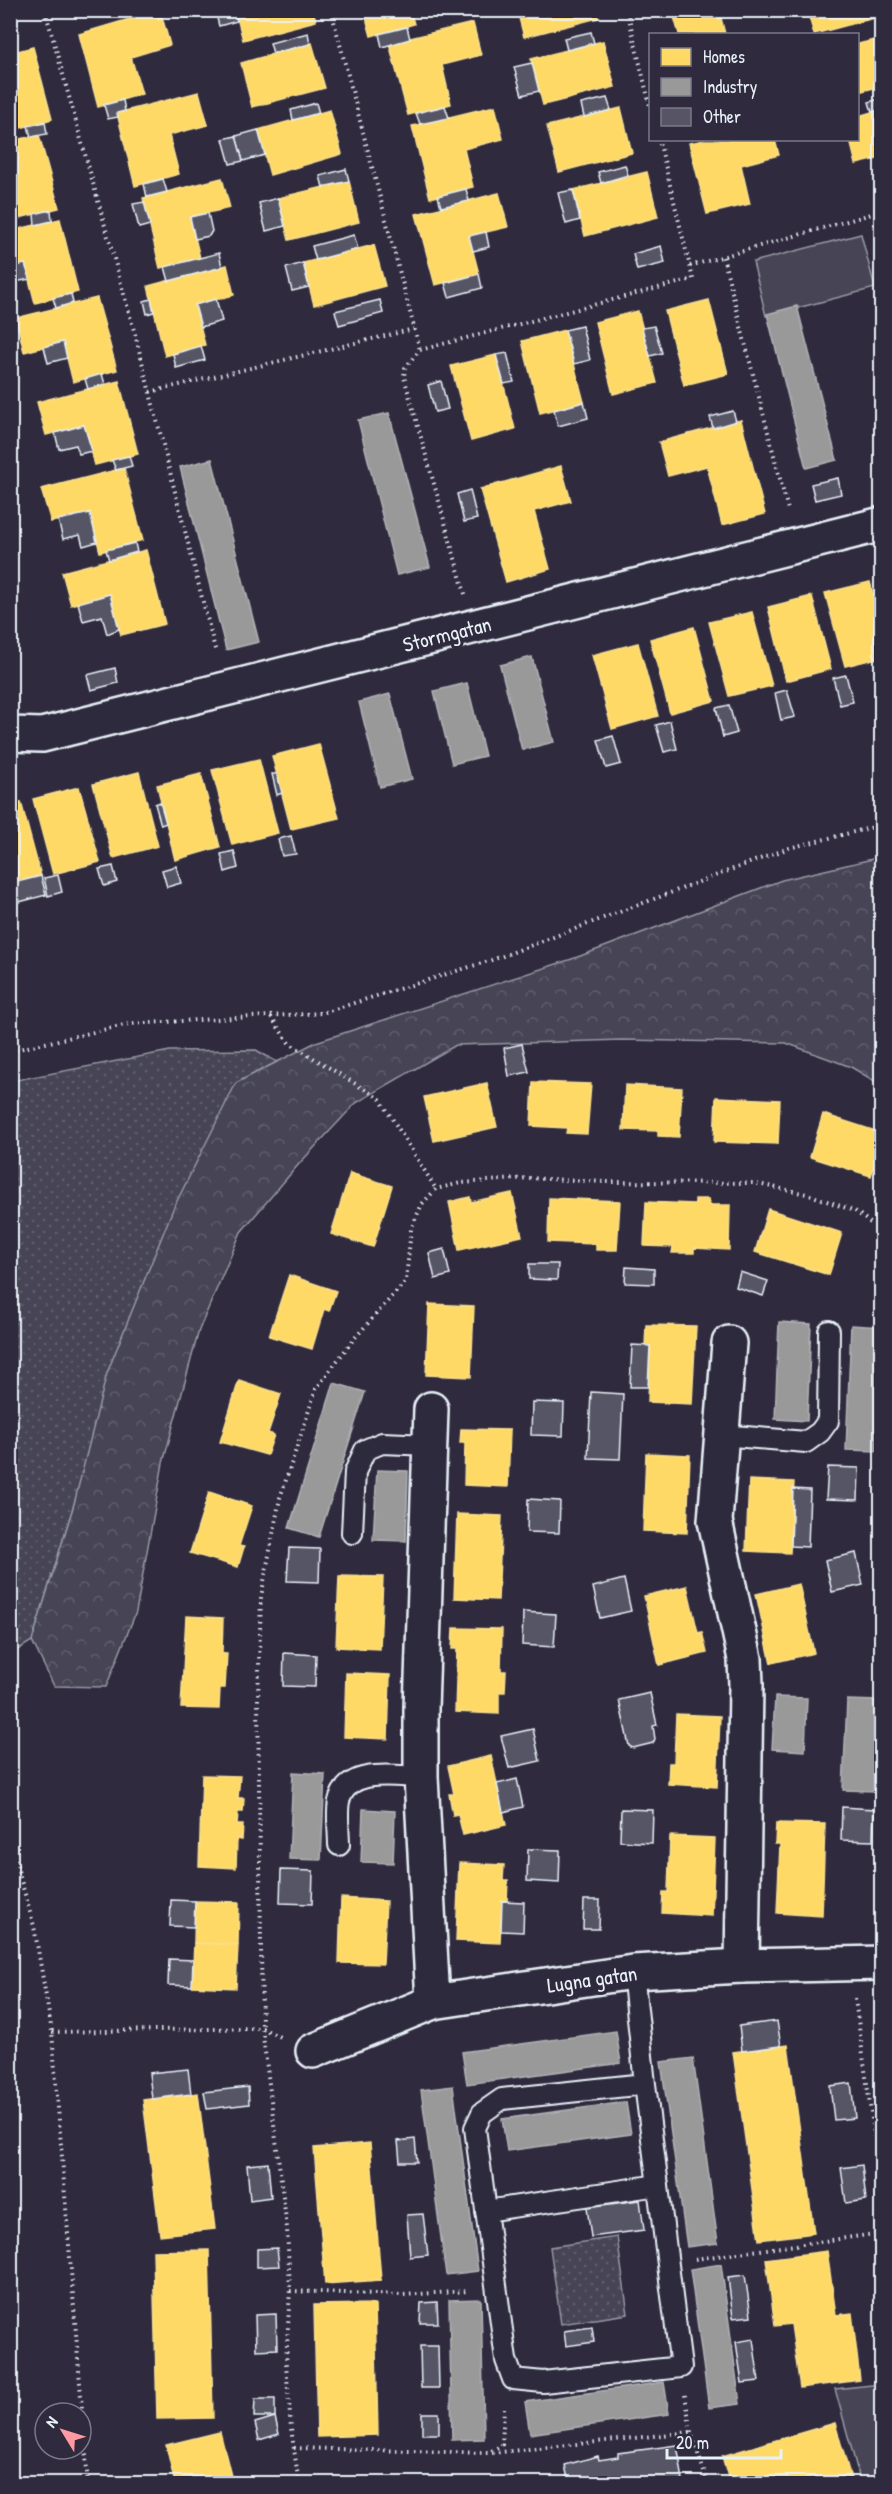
<svg xmlns="http://www.w3.org/2000/svg" width="892" height="2494" viewBox="0 0 892 2494" font-family="'Patrick Hand',sans-serif">
	<defs>
		<pattern id="grass-dots" width="8" height="8" patternUnits="userSpaceOnUse" patternTransform="scale(1.5)"><rect width="8" height="8" fill="#464455"/><path d="M2 2h.1M6 6h.1" fill="none" stroke="#615f6e" stroke-width="1.8" stroke-linecap="round"/></pattern>
		<pattern id="forest-crowns" width="20" height="18" patternUnits="userSpaceOnUse" patternTransform="scale(1.5)"><rect width="20" height="18" fill="#464455"/><path d="M2 6a3 3 0 1 1 6 0M12 15a3 3 0 1 1 6 0" fill="none" stroke="#615f6e"/></pattern>
	</defs>
	<rect width="100%" height="100%" fill="#2f2a3d"/>
	<filter id="ink" filterUnits="userSpaceOnUse"><feTurbulence type="fractalNoise" baseFrequency=".0167" numOctaves="2"/><feDisplacementMap in="SourceGraphic" scale="12" xChannelSelector="R" yChannelSelector="G"/><feConvolveMatrix kernelMatrix="1 2 1 2 8 2 1 2 1" color-interpolation-filters="sRGB"/></filter>
	<g filter="url(#ink)">
		<!-- grass -->
		<g fill="url(#grass-dots)" stroke="#979aa6" stroke-width="1.5">
			<path d="M256,1050L277,1062L236,1083L74,1504L32,1641L11,1654V1081L170,1051Z"/>
			<path d="M617,2237L628,2314L561,2324L550,2247Z"/>
		</g>
		<!-- forest -->
		<path fill="url(#forest-crowns)" stroke="#979aa6" stroke-width="1.5" d="M881,857V1085L851,1067L786,1043L622,1040L456,1045L356,1103L299,1164L241,1232L199,1330L163,1463L136,1612L106,1687L54,1686L32,1641L74,1504L107,1373L173,1209L236,1083L316,1042L575,958L782,880Z"/>
		<!-- park -->
		<g fill="#464455" stroke="#979aa6" stroke-width="1.5">
			<path d="M861,234L875,288L766,316L753,262Z"/>
			<path d="M881,2384V2483H861L835,2389Z"/>
		</g>
		<!-- homes -->
		<g fill="#ffd966" stroke="#f8e092" stroke-width="1.5">
			<path d="M160,10L170,45L131,57L142,94L98,107L79,34Z"/>
			<path d="M235,10H313L316,21L243,40Z"/>
			<path d="M364,10H410L414,24L371,36Z"/>
			<path d="M517,10H596L598,18L524,37Z"/>
			<path d="M672,10H719L725,34H679Z"/>
			<path d="M807,10H882V16L814,34Z"/>
			<path d="M473,23L481,55L442,65L451,104L408,115L389,43Z"/>
			<path d="M882,38V86L858,92V44Z"/>
			<path d="M603,41L615,87L543,105L531,59Z"/>
			<path d="M312,43L325,88L252,107L241,63Z"/>
			<path d="M33,47L52,119L10,131V53Z"/>
			<path d="M199,92L208,125L169,135L179,174L135,186L117,113Z"/>
			<path d="M495,106L503,139L464,149L473,187L430,198L412,126Z"/>
			<path d="M621,108L632,153L559,172L547,126Z"/>
			<path d="M882,109V158L856,164L850,140H858V116Z"/>
			<path d="M330,110L342,154L270,175L258,130Z"/>
			<path d="M39,135L59,208L15,219L10,201V141Z"/>
			<path d="M705,140H775L779,155L741,165L750,204L707,214L689,143Z"/>
			<path d="M647,172L658,217L585,236L573,190Z"/>
			<path d="M222,178L230,208L190,217L200,258L160,268L143,198Z"/>
			<path d="M349,181L359,222L289,240L278,198Z"/>
			<path d="M499,193L508,227L469,236L479,274L435,285L416,214Z"/>
			<path d="M60,219L78,292L35,303L25,264L10,267V231Z"/>
			<path d="M374,245L385,286L314,305L303,263Z"/>
			<path d="M227,265L234,295L195,305L205,345L165,356L148,286Z"/>
			<path d="M97,298L117,370L73,382L63,342L24,352L16,318Z"/>
			<path d="M709,300L728,374L684,385L665,311Z"/>
			<path d="M638,311L657,383L613,394L595,322Z"/>
			<path d="M565,330L584,402L540,413L522,341Z"/>
			<path d="M496,355L515,429L471,441L451,366Z"/>
			<path d="M119,381L138,454L95,465L84,425L46,435L37,402Z"/>
			<path d="M741,420L765,514L722,525L707,466L668,476L659,442Z"/>
			<path d="M561,466L571,501L534,511L550,569L506,582L480,489Z"/>
			<path d="M124,468L143,540L100,552L90,513L51,522L41,489Z"/>
			<path d="M146,550L165,624L121,635L110,594L71,605L62,572Z"/>
			<path d="M870,582L882,626V657L845,666L825,593Z"/>
			<path d="M812,596L831,669L786,681L768,607Z"/>
			<path d="M752,612L772,686L729,696L709,622Z"/>
			<path d="M694,627L714,701L670,713L650,639Z"/>
			<path d="M638,643L658,716L612,729L592,655Z"/>
			<path d="M319,744L339,818L291,829L272,756Z"/>
			<path d="M259,759L278,833L232,845L212,770Z"/>
			<path d="M139,772L158,846L113,858L93,784Z"/>
			<path d="M201,774L220,847L175,860L157,785Z"/>
			<path d="M79,787L100,862L53,874L33,799Z"/>
			<path d="M21,802L41,876L10,884V805Z"/>
			<path d="M533,1082L591,1084L587,1134L566,1133L567,1128L531,1126Z"/>
			<path d="M487,1083L497,1127L434,1141L424,1097Z"/>
			<path d="M625,1085L682,1088L679,1137L658,1136V1131L623,1130Z"/>
			<path d="M716,1097L780,1100L778,1144L714,1142Z"/>
			<path d="M823,1114L882,1133V1141L871,1176L810,1157Z"/>
			<path d="M350,1173L392,1186L373,1247L331,1234Z"/>
			<path d="M512,1193L522,1236L459,1250L449,1202L470,1197L471,1202Z"/>
			<path d="M549,1198L620,1201L617,1250H596V1244L548,1242Z"/>
			<path d="M695,1199H709V1205H730L729,1250L694,1248V1253H672L673,1247L644,1246L646,1202L695,1204Z"/>
			<path d="M768,1209L842,1233L829,1275L755,1252Z"/>
			<path d="M289,1275L336,1291L329,1311L324,1309L312,1349L269,1336Z"/>
			<path d="M429,1304L474,1306L471,1377L426,1375Z"/>
			<path d="M646,1325L696,1326L692,1404L648,1402L650,1346H645Z"/>
			<path d="M239,1380L281,1394L268,1433L274,1435L267,1455L220,1442Z"/>
			<path d="M461,1429L510,1430L508,1487L464,1485L465,1443H460Z"/>
			<path d="M646,1453L690,1455L687,1533L643,1531Z"/>
			<path d="M749,1480L794,1482L790,1553L746,1551Z"/>
			<path d="M209,1492L252,1506L239,1546L244,1547L238,1567L190,1553Z"/>
			<path d="M457,1514L502,1516L498,1600L454,1598Z"/>
			<path d="M339,1576L383,1577L380,1649L336,1647Z"/>
			<path d="M799,1584L814,1653L771,1663L756,1594Z"/>
			<path d="M687,1586L698,1633L702,1632L707,1653L659,1665L644,1596Z"/>
			<path d="M186,1616L223,1618L222,1653H227L225,1688H220L219,1709L181,1708Z"/>
			<path d="M453,1628L502,1629L501,1671H506L505,1692H499V1714L455,1712L457,1649H452Z"/>
			<path d="M346,1673L390,1675L388,1739L344,1737Z"/>
			<path d="M676,1714L720,1716L717,1787L668,1784L669,1763H674Z"/>
			<path d="M491,1756L506,1825L463,1835L458,1814L453,1815L449,1794H454L448,1766Z"/>
			<path d="M202,1775L240,1776L238,1798H244L243,1812H238L237,1825H243L242,1840L237,1839L236,1868L199,1866Z"/>
			<path d="M776,1823L825,1824L822,1916L777,1913L780,1844H775Z"/>
			<path d="M670,1836L715,1838L712,1916L662,1913L663,1892H668Z"/>
			<path d="M459,1863L504,1865L503,1880H508L507,1901H502L500,1943L456,1941Z"/>
			<path d="M341,1898L386,1901L383,1964L339,1963Z"/>
			<path d="M195,1901L239,1902L238,1945L194,1943Z"/>
			<path d="M194,1943L238,1945L236,1988L192,1986Z"/>
			<path d="M788,2045L814,2233L759,2240L733,2052Z"/>
			<path d="M198,2093L215,2229L160,2235L143,2100Z"/>
			<path d="M370,2143L381,2280L325,2284L314,2148Z"/>
			<path d="M209,2250L213,2418L157,2419L153,2251Z"/>
			<path d="M827,2251L836,2315L852,2313L860,2380L800,2388L791,2324L775,2326L766,2259Z"/>
			<path d="M375,2304L378,2435L317,2437L314,2305Z"/>
			<path d="M835,2423L852,2482L730,2484L722,2456Z"/>
			<path d="M220,2432L233,2484H175L166,2445Z"/>
		</g>
		<!-- industry -->
		<g fill="#999" stroke="#b1b3b6" stroke-width="1.5">
			<path d="M797,306L837,460L806,468L767,314Z"/>
			<path d="M389,413L430,567L397,575L358,420Z"/>
			<path d="M212,459L259,642L226,650L180,467Z"/>
			<path d="M532,657L554,742L522,750L500,665Z"/>
			<path d="M467,683L485,756L452,764L434,691Z"/>
			<path d="M390,694L412,779L380,787L359,702Z"/>
			<path d="M779,1322L811,1324L807,1421L775,1419Z"/>
			<path d="M851,1325L882,1327L878,1451L846,1450Z"/>
			<path d="M334,1383L365,1392L319,1537L289,1528Z"/>
			<path d="M377,1470L408,1471L406,1541L373,1540Z"/>
			<path d="M775,1697L807,1698L805,1751L772,1749Z"/>
			<path d="M847,1700L879,1701L875,1791L843,1790Z"/>
			<path d="M293,1772L325,1774L321,1860L289,1859Z"/>
			<path d="M363,1809L395,1811L393,1863L361,1862Z"/>
			<path d="M616,2031L621,2063L467,2084L462,2052Z"/>
			<path d="M693,2058L718,2243L687,2247L661,2062Z"/>
			<path d="M453,2086L478,2271L446,2275L421,2090Z"/>
			<path d="M626,2102L631,2134L507,2151L502,2119Z"/>
			<path d="M721,2264L740,2404L709,2408L690,2269Z"/>
			<path d="M481,2299L484,2439L452,2440L449,2300Z"/>
			<path d="M664,2382L669,2414L530,2434L525,2402Z"/>
		</g>
		<!-- building -->
		<g fill="#575565" stroke="#e8f1f8" stroke-width="1.5">
			<path d="M215,10H235L237,21L219,26Z"/>
			<path d="M719,10H748L720,18Z"/>
			<path d="M407,27L410,39L382,47L379,34Z"/>
			<path d="M591,32L594,43L567,50L564,38Z"/>
			<path d="M308,33L310,44L273,53L270,43Z"/>
			<path d="M532,63L539,91L522,95L514,67Z"/>
			<path d="M607,98L611,110L584,117L581,104Z"/>
			<path d="M882,98V109L872,112L869,102Z"/>
			<path d="M123,100L125,111L117,113L118,117L108,119L104,105Z"/>
			<path d="M316,103L319,113L293,120L291,110Z"/>
			<path d="M445,106L449,118L420,124L416,113Z"/>
			<path d="M45,122L47,134L31,137L28,126Z"/>
			<path d="M258,130L265,155L243,161L236,136Z"/>
			<path d="M236,136L243,161L230,164L223,139Z"/>
			<path d="M625,165L628,175L601,183L598,172Z"/>
			<path d="M346,169L349,181L323,187L320,176Z"/>
			<path d="M163,179L167,192L147,197L144,184Z"/>
			<path d="M466,189L469,201L441,207L438,196Z"/>
			<path d="M573,190L580,220L566,224L558,193Z"/>
			<path d="M278,198L285,226L266,231L259,203Z"/>
			<path d="M144,202L150,225L139,228L133,204Z"/>
			<path d="M51,210L52,221L35,225L34,214Z"/>
			<path d="M208,213L212,231L209,236L195,239L190,217Z"/>
			<path d="M486,232L489,247L473,251L469,236Z"/>
			<path d="M354,235L358,249L316,260L312,246Z"/>
			<path d="M661,246L665,263L637,270L633,254Z"/>
			<path d="M219,253L222,267L169,281L165,267Z"/>
			<path d="M303,263L309,287L292,291L286,268Z"/>
			<path d="M25,264L30,279L10,283V267Z"/>
			<path d="M479,274L482,288L449,297L445,283Z"/>
			<path d="M71,294L73,303L56,308L53,298Z"/>
			<path d="M151,299L154,312L147,314L144,301Z"/>
			<path d="M216,299L222,321L201,327L195,305Z"/>
			<path d="M380,300L383,313L339,325L335,311Z"/>
			<path d="M582,326L590,360L574,364L565,330Z"/>
			<path d="M654,326L662,353L650,356L642,328Z"/>
			<path d="M63,342L67,358L48,363L44,347Z"/>
			<path d="M201,346L205,360L176,368L173,354Z"/>
			<path d="M507,353L514,382L504,384L496,355Z"/>
			<path d="M102,374L105,384L88,389L85,379Z"/>
			<path d="M441,381L448,409L435,412L428,385Z"/>
			<path d="M584,402L588,418L558,426L554,410Z"/>
			<path d="M733,411L736,421L713,428L710,417Z"/>
			<path d="M84,425L92,451L79,454L76,445L59,449L55,433Z"/>
			<path d="M129,456L132,466L116,470L112,460Z"/>
			<path d="M838,478L841,494L815,500L811,484Z"/>
			<path d="M470,490L477,519L464,522L457,494Z"/>
			<path d="M90,513L97,542L83,546L80,535L63,539L58,520Z"/>
			<path d="M135,543L137,552L109,560L106,550Z"/>
			<path d="M110,594L119,629L107,634L102,616L83,621L78,603Z"/>
			<path d="M115,668L118,683L91,690L87,675Z"/>
			<path d="M846,675L853,702L840,705L833,678Z"/>
			<path d="M787,690L795,717L781,720L775,693Z"/>
			<path d="M729,705L737,733L723,737L716,708Z"/>
			<path d="M670,721L677,749L664,752L656,725Z"/>
			<path d="M613,736L621,764L606,768L598,740Z"/>
			<path d="M272,774H277L282,793L277,795Z"/>
			<path d="M160,802L166,823L161,825L155,804Z"/>
			<path d="M291,836L296,854L282,856L278,839Z"/>
			<path d="M234,851L238,868L225,872L221,854Z"/>
			<path d="M113,866L117,882L104,886L99,869Z"/>
			<path d="M176,866L181,883L167,887L162,870Z"/>
			<path d="M58,875L62,892L48,896L44,878Z"/>
			<path d="M41,876L46,895L19,902L13,883Z"/>
			<path d="M522,1044L529,1072L509,1076L504,1048Z"/>
			<path d="M444,1249L450,1275L435,1279L429,1253Z"/>
			<path d="M529,1264H558L557,1280L529,1279Z"/>
			<path d="M626,1267L654,1269V1284L625,1283Z"/>
			<path d="M740,1272L768,1281L763,1296L736,1287Z"/>
			<path d="M632,1345L650,1346L648,1387H630Z"/>
			<path d="M591,1392L623,1394L620,1459L588,1458Z"/>
			<path d="M532,1402L564,1403L563,1436L531,1435Z"/>
			<path d="M828,1467L859,1468L858,1500L826,1499Z"/>
			<path d="M793,1489L810,1490L808,1547L791,1546Z"/>
			<path d="M528,1499L560,1501L559,1533L527,1532Z"/>
			<path d="M289,1548L320,1549L319,1582L287,1581Z"/>
			<path d="M856,1553L863,1585L832,1592L825,1560Z"/>
			<path d="M624,1579L631,1611L600,1618L593,1587Z"/>
			<path d="M523,1612L556,1614L554,1647L522,1645Z"/>
			<path d="M284,1653L316,1655L315,1687L283,1686Z"/>
			<path d="M650,1693L657,1725L653,1726L655,1739L653,1743L633,1748L629,1746L619,1700Z"/>
			<path d="M533,1729L540,1761L509,1768L501,1736Z"/>
			<path d="M517,1779L523,1807L503,1812L497,1784Z"/>
			<path d="M842,1807L874,1809L873,1841L841,1840Z"/>
			<path d="M621,1809L653,1810L652,1843L620,1841Z"/>
			<path d="M528,1849L560,1850L559,1883L527,1881Z"/>
			<path d="M281,1870L313,1871L312,1904L280,1903Z"/>
			<path d="M171,1900L195,1901L194,1927L170,1926Z"/>
			<path d="M584,1900H600L599,1929H583Z"/>
			<path d="M502,1901L524,1902L523,1932L501,1931Z"/>
			<path d="M169,1959L193,1960L192,1986L168,1985Z"/>
			<path d="M777,2021L781,2046L742,2051L739,2026Z"/>
			<path d="M188,2069L191,2094L152,2099L149,2073Z"/>
			<path d="M851,2083L855,2118L834,2120L830,2086Z"/>
			<path d="M248,2087L249,2104L207,2109L204,2092Z"/>
			<path d="M415,2139L417,2162H400L398,2141Z"/>
			<path d="M268,2163L271,2197L250,2200L247,2165Z"/>
			<path d="M862,2165L866,2200L846,2203L841,2168Z"/>
			<path d="M640,2200L644,2230L591,2237L587,2207Z"/>
			<path d="M423,2214L428,2255L410,2257L407,2215Z"/>
			<path d="M277,2248L279,2266L257,2267V2249Z"/>
			<path d="M745,2275L751,2316L733,2318L728,2277Z"/>
			<path d="M437,2302L438,2323H420L421,2303Z"/>
			<path d="M276,2314L277,2349L256,2350L255,2315Z"/>
			<path d="M592,2327L594,2342L566,2346L564,2331Z"/>
			<path d="M753,2339L759,2381L742,2383L736,2342Z"/>
			<path d="M420,2346H438L439,2388H421Z"/>
			<path d="M255,2399H275V2417H254Z"/>
			<rect x="422" y="2413" width="17" height="21"/>
			<path d="M275,2417L279,2434L259,2440L255,2423Z"/>
			<path d="M677,2445L683,2480L655,2484H569L565,2465L598,2456L599,2460L618,2457V2453Z"/>
		</g>
		<g fill="none" stroke-linecap="round" stroke-linejoin="round">
			<!-- service casing -->
			<g stroke="#e8f1f8" stroke-width="24">
				<g id="service">
					<path d="M721,1435L806,1442L820,1432L828,1421L829,1331"/>
					<path d="M352,1533L355,1472L365,1450L382,1443L430,1445"/>
					<path d="M339,1845C339,1833 336,1808 340,1798C351,1767 396,1777 421,1777"/>
					<path d="M633,1972L645,2084L681,2367L543,2382L513,2379L506,2360L475,2128L482,2113L502,2099L645,2084"/>
					<path d="M486,2211L658,2185"/>
				</g>
			</g>
			<!-- minor casing -->
			<g stroke="#e8f1f8" stroke-width="38">
				<g id="minor">
					<path d="M10,734L42,735L882,524"/>
					<path d="M729,1343L715,1521L745,1659L746,1685L742,1966"/>
					<path d="M431,1409L421,1709V1777L433,2002"/>
					<path d="M313,2051L433,2002L633,1972L742,1966L882,1963"/>
				</g>
			</g>
			<!-- path -->
			<g stroke="#e8f1f8" stroke-width="4" stroke-dasharray="1.5 4.5" stroke-linecap="butt">
				<path d="M45,10L135,334L216,653"/>
				<path d="M331,10L420,350"/>
				<path d="M627,10L650,106"/>
				<path d="M723,257L788,510"/>
				<path d="M690,266L882,211"/>
				<path d="M150,392L414,329"/>
				<path d="M465,594L404,377L405,368L420,350L693,279L659,140"/>
				<path d="M271,1017L289,1043L380,1099L436,1189"/>
				<path d="M10,1051L129,1024L322,1013L495,959L789,848L882,825"/>
				<path d="M10,1842L34,1926L52,2032L88,2484"/>
				<path d="M881,1927L882,1910"/>
				<path d="M855,1999L882,2190"/>
				<path d="M52,2032L262,2028L280,2037"/>
				<path d="M695,2259L882,2233"/>
				<path d="M290,2291L402,2295L469,2291"/>
				<path d="M685,2395L691,2432L708,2484"/>
				<path d="M294,2448L488,2453L502,2445L504,2408"/>
				<path d="M492,2453L691,2432"/>
				<path d="M299,2484L291,2428L286,2364L290,2288L287,2228L262,2028L258,1700L261,1597L280,1498L316,1389L353,1340L406,1281L411,1229L422,1204L436,1189L461,1183L529,1178L605,1182L753,1183L807,1194L855,1211L882,1232"/>
			</g>
			<!-- service -->
			<use href="#service" stroke="#2f2a3d" stroke-width="20"/>
			<!-- minor -->
			<use href="#minor" stroke="#2f2a3d" stroke-width="33"/>
		</g>
	</g>
	<g text-anchor="middle" dominant-baseline="central" stroke-width="6" stroke-linejoin="round" paint-order="stroke">
		<!-- street labels -->
		<g font-size="21" fill="#e8f1f8" stroke="#2f2a3d">
			<text transform="translate(447 634) rotate(-14)">Stormgatan</text>
			<text transform="translate(592 1979) rotate(-8)">Lugna gatan</text>
		</g>
	</g>
	<!-- margin -->
	<rect width="892" height="2494" fill="none" stroke="#2f2a3d" stroke-width="36"/>
	<rect x="18" y="18" width="856" height="2458" fill="none" stroke="#e8f1f8" stroke-width="2" filter="url(#ink)"/>
	<!-- legend -->
	<rect x="649" y="33" width="210" height="108" fill="#2f2a3d" stroke="#797a88" stroke-width="1.5"/>
	<rect x="661" y="48" width="30" height="18" fill="#ffd966" stroke="#797a88" stroke-width="1.5"/>
	<text x="703" y="63" font-size="18" fill="#e8f1f8">Homes</text>
	<rect x="661" y="78" width="30" height="18" fill="#999999" stroke="#797a88" stroke-width="1.5"/>
	<text x="703" y="93" font-size="18" fill="#e8f1f8">Industry</text>
	<rect x="661" y="108" width="30" height="18" fill="#575565" stroke="#797a88" stroke-width="1.5"/>
	<text x="703" y="123" font-size="18" fill="#e8f1f8">Other</text>
	<!-- north arrow -->
	<g transform="translate(63 2431) rotate(308)"><circle r="28" fill="#2f2a3d" stroke="#797a88" stroke-width="1.5"/>
	<path d="M0-4.5L10 22L0 15L-10 22Z" fill="#ff9aa2"/>
	<text y="-9" font-size="16" font-weight="bold" text-anchor="middle" fill="#e8f1f8">N</text>
	</g>
	<!-- scale -->
	<path d="M667 2449v9h114v-9" fill="none" stroke="#e8f1f8" stroke-width="3"/>
	<text x="676" y="2449" font-size="18" fill="#e8f1f8" stroke="#2f2a3d" stroke-width="4.5" paint-order="stroke">20 m</text>
</svg>
